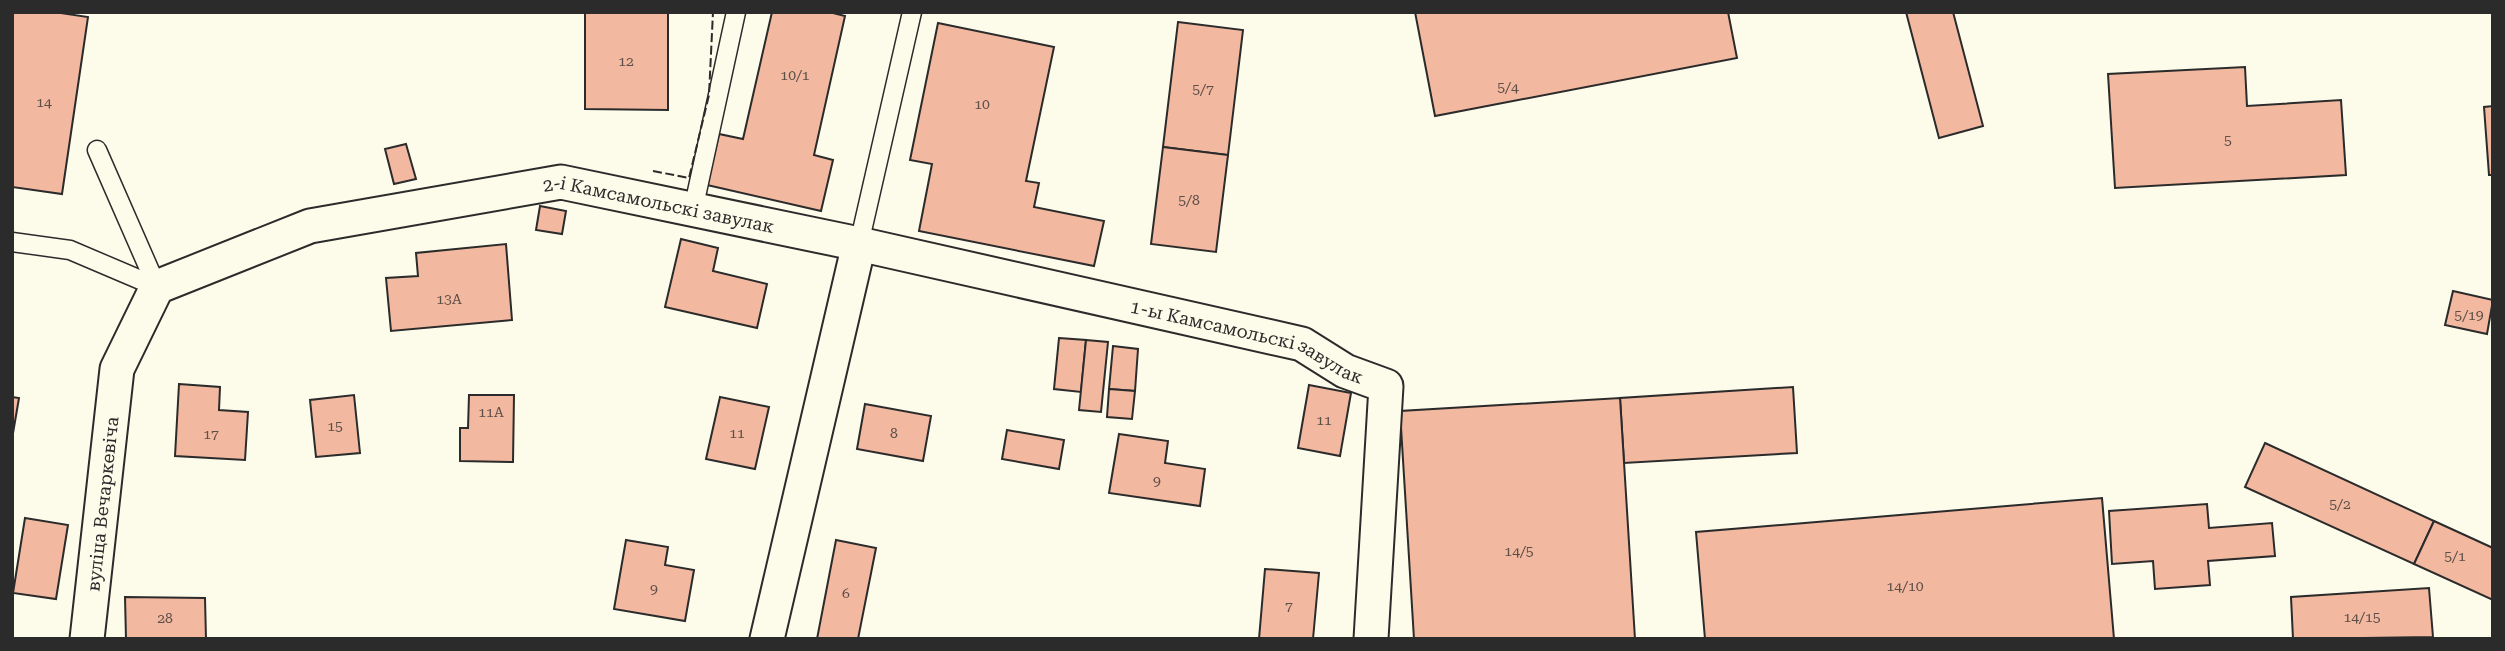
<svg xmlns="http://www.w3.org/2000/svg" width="2505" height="651" viewBox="0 0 2505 651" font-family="'Roboto Serif',serif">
	<rect width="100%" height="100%" fill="#fdfbea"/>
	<!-- building -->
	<g fill="#f2b8a0" stroke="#2b2b2b" stroke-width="2">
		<path d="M12,12H54L88,17L62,194L12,187Z"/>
		<path d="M585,12H668V110L585,109Z"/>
		<path d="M772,12H829L845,16L814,155L833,160L821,211L707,185L719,134L743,139Z"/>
		<path d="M1415,12H1728L1737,58L1435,116Z"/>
		<path d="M1906,12H1953L1983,126L1939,138Z"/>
		<path d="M1178,22L1243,30L1228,155L1163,147Z"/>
		<path d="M938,23L1054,47L1026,181L1039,183L1034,207L1104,221L1094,266L919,231L932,164L910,160Z"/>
		<path d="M2245,67L2247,106L2341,100L2346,175L2115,188L2108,74Z"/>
		<path d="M2493,106V175H2489L2484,107Z"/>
		<path d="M406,144L416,179L394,184L385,149Z"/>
		<path d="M1163,147L1228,155L1216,252L1151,244Z"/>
		<path d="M540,206L566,211L562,234L536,230Z"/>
		<path d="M681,239L718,248L713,271L767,284L757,328L665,307Z"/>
		<path d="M506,244L512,320L391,331L386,278L418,276L416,253Z"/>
		<path d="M2453,291L2493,300L2487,334L2445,325Z"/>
		<path d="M1059,338L1086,340L1081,392L1054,389Z"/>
		<path d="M1086,340L1108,342L1101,412L1079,410Z"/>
		<path d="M1113,346L1138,349L1135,391L1109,389Z"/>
		<path d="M179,384L220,387L219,410L248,412L245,460L175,456Z"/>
		<path d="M1309,385L1351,393L1340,456L1298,448Z"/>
		<path d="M1793,387L1797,453L1624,463L1620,398Z"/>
		<path d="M1109,389L1135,391L1132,419L1107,417Z"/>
		<path d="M354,395L360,453L316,457L310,400Z"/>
		<path d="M469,395H514L513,462L460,461V428H468Z"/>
		<path d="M12,397L19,398L12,439Z"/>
		<path d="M720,397L769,407L755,469L706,459Z"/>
		<path d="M1620,398L1635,639H1414L1400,411Z"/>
		<path d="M865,404L931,416L923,461L857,449Z"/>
		<path d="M1007,430L1064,440L1059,469L1002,459Z"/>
		<path d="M1119,434L1168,441L1165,463L1205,469L1200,506L1109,493Z"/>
		<path d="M2265,443L2434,521L2414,564L2245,487Z"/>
		<path d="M2102,498L2114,639H1705L1696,532Z"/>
		<path d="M2207,504L2209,528L2272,523L2275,556L2208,561L2210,585L2155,589L2153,561L2112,564L2109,511Z"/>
		<path d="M25,518L68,525L56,599L13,593Z"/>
		<path d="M2434,521L2493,548V600L2414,564Z"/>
		<path d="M626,540L668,547L665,565L694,570L685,621L614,609Z"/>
		<path d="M836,540L876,548L858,639H817Z"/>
		<path d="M1265,569L1319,573L1313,639H1259Z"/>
		<path d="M2429,588L2433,637L2293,639L2291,597Z"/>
		<path d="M125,597L205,598L206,639H126Z"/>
	</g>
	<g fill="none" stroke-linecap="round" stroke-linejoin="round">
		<!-- lane casing -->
		<g stroke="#2b2b2b" stroke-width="21">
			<g id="lane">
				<path d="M97,150L157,287"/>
				<path d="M693,210L736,12"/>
				<path d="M12,242L70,250L157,287"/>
				<path d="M859,244L912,12"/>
			</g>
		</g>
		<!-- street casing -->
		<g stroke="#2b2b2b" stroke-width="37">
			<g id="street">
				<path id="s1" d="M87,639L117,369L157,287L310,226L561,182L859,244L1302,344L1345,371L1386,386L1371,639"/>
				<path d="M767,639L859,244"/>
			</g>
		</g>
		<!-- lane -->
		<use href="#lane" stroke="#fdfbea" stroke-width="18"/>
		<!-- street -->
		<use href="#street" stroke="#fdfbea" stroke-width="33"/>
		<!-- fence -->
		<path stroke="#2b2b2b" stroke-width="2" stroke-dasharray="9 3.5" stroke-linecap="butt" d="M653,171L689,178L709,95L713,12"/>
	</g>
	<g text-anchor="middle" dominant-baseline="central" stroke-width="5" stroke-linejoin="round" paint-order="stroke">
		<!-- number labels -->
		<g font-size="14" fill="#5d4e48">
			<text x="626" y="61">12</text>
			<text x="795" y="75">10/1</text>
			<text x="1508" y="87">5/4</text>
			<text x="1203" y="89">5/7</text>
			<text x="44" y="102">14</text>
			<text x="982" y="104">10</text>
			<text x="2228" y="140">5</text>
			<text x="1189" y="200">5/8</text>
			<text x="449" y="299">13А</text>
			<text x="2469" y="315">5/19</text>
			<text x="491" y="412">11А</text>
			<text x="1324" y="420">11</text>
			<text x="335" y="426">15</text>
			<text x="737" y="433">11</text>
			<text x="894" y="433">8</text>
			<text x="211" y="434">17</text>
			<text x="1157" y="481">9</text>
			<text x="2340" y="504">5/2</text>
			<text x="1519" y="551">14/5</text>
			<text x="2455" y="556">5/1</text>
			<text x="1905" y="586">14/10</text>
			<text x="654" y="589">9</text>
			<text x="846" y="593">6</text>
			<text x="1289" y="606">7</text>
			<text x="2362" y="617">14/15</text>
			<text x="165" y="618">28</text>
		</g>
		<!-- street labels -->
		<g font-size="18" fill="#2b2b2b" stroke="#fdfbea">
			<text stroke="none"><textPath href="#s1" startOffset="882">2-і Камсамольскі завулак</textPath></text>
			<text stroke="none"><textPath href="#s1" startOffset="1488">1-ы Камсамольскі завулак</textPath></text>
			<text stroke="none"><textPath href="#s1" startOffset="136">вуліца Вечаркевіча</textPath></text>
		</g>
	</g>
	<!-- border -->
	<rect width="2505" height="651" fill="none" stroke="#2b2b2b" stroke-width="28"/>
</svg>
